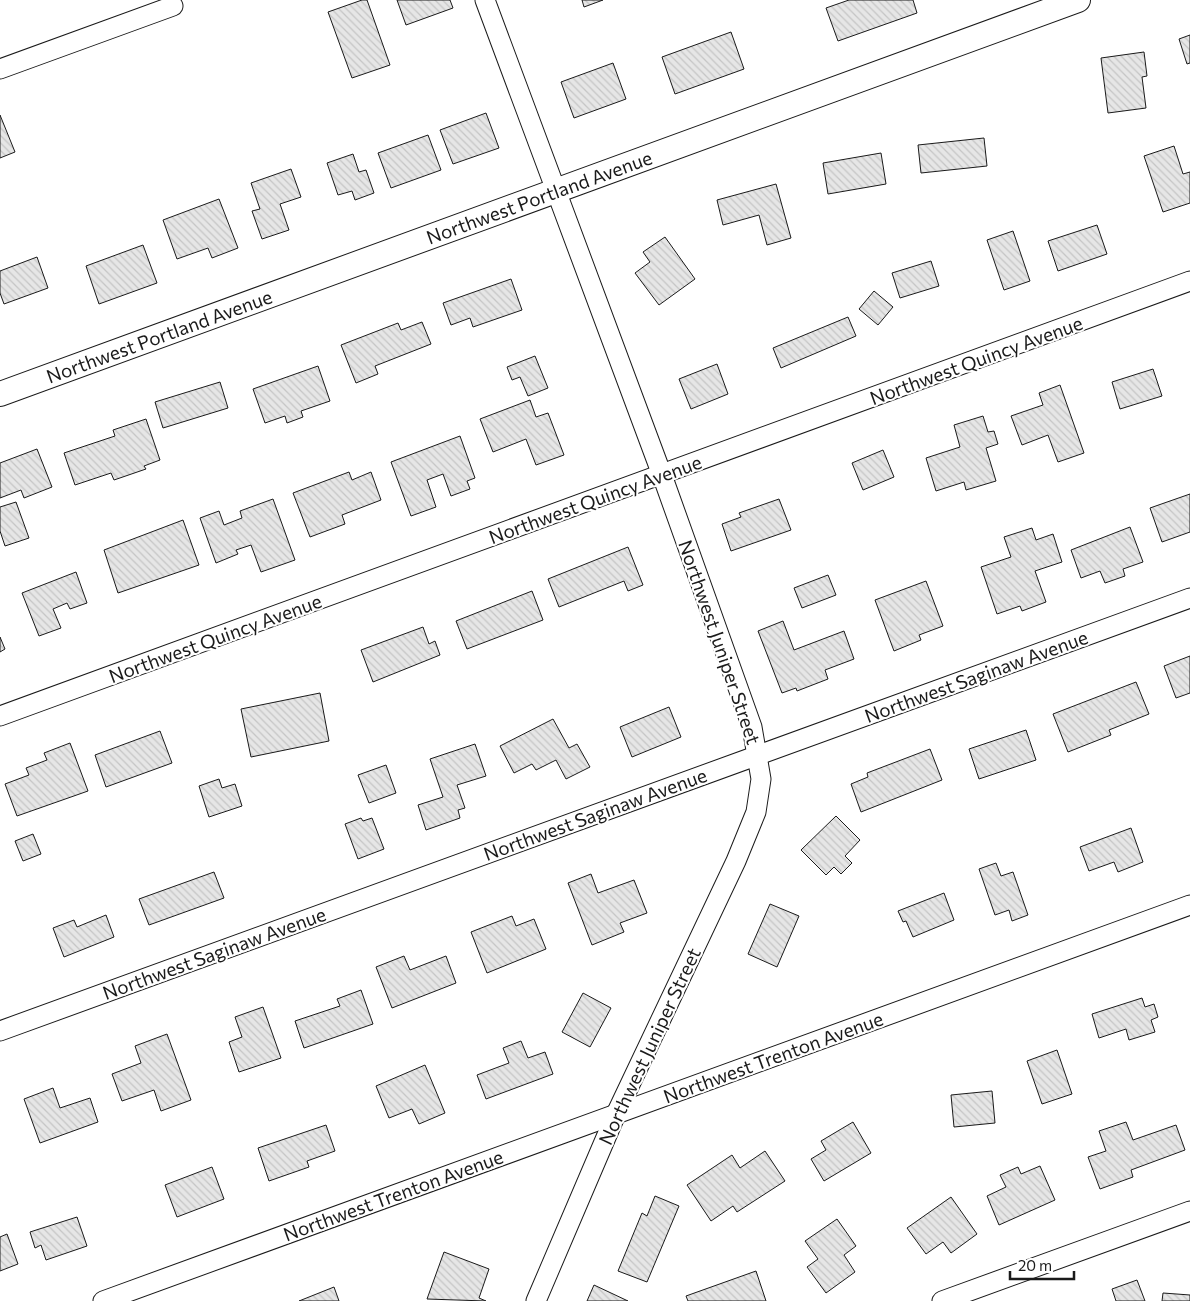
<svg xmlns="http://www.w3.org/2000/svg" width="1190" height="1301" viewBox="0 0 1190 1301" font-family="Commissioner,sans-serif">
	<defs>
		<pattern id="building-back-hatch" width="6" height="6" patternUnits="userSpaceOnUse" patternTransform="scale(1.25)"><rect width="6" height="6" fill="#e6e6e6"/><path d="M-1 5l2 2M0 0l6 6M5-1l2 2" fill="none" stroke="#c5c5c5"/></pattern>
	</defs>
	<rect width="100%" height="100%" fill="#fff"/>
	<!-- building -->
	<g fill="url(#building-back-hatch)" stroke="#1a1a1a">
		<path d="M362,0H367L390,65L352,78L328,12Z"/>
		<path d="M397,0H450L453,8L406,25Z"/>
		<path d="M582,0H603L584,7Z"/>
		<path d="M849,0H913L917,13L838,41L826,8Z"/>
		<path d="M731,32L744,69L675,94L662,57Z"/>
		<path d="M1190,35V63L1187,64L1179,39Z"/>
		<path d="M1144,52L1147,76L1142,77L1146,108L1108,113L1101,58Z"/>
		<path d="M613,63L626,99L574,118L561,82Z"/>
		<path d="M486,113L499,148L453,164L440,130Z"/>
		<path d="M0,115L15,152L0,158Z"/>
		<path d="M428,135L441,170L391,188L378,153Z"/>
		<path d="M984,138L987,166L921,173L918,145Z"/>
		<path d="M1174,146L1183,174L1190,172V203L1163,212L1144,156Z"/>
		<path d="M881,153L886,184L828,194L823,163Z"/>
		<path d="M353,154L359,172L366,170L374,193L355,200L352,191L338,195L327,163Z"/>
		<path d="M291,169L301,197L280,204L289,230L262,239L252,211L260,209L251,183Z"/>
		<path d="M776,184L791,238L767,245L759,215L723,225L717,200Z"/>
		<path d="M219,199L238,248L212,258L208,248L177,259L163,220Z"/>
		<path d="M1097,225L1107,254L1058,271L1048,241Z"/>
		<path d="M1013,231L1030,281L1004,290L987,240Z"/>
		<path d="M665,237L695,279L659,305L635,273L650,262L643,252Z"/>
		<path d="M143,245L157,283L99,304L86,266Z"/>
		<path d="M37,257L48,288L4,304L0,293V271Z"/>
		<path d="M931,261L939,286L900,298L892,273Z"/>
		<path d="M511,279L522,310L473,327L470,318L451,325L443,303Z"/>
		<path d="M874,291L893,307L878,325L859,309Z"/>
		<path d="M848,317L856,336L781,368L773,348Z"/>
		<path d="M422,322L431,344L375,366L378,374L356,383L341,345L398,323L401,330Z"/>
		<path d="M535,356L548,388L528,396L520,377L512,380L507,367Z"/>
		<path d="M717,364L728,394L691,409L679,379Z"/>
		<path d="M318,366L330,401L301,411L303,417L287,423L285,416L265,423L253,389Z"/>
		<path d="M1153,369L1162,396L1120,409L1112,382Z"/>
		<path d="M220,382L228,408L163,428L155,402Z"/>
		<path d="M1060,385L1084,453L1058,462L1048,435L1022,445L1011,416L1043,405L1039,393Z"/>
		<path d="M530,400L536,417L548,413L564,455L536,465L526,439L493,452L480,419Z"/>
		<path d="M983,416L988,432L994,431L998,444L986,448L996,481L966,490L964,482L936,491L926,458L960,447L954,425Z"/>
		<path d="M146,419L160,460L144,466L146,469L114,480L111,473L75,485L64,453L115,436L113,430Z"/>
		<path d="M460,436L475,478L467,481L470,489L451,496L443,474L427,480L436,507L411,516L391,462Z"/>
		<path d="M37,449L52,487L24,498L21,490L0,498V463Z"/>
		<path d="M883,450L894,477L863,490L852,463Z"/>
		<path d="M349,472L352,480L371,472L381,500L342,515L345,524L310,537L293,493Z"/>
		<path d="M1190,494V532L1162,542L1150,508Z"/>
		<path d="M273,499L295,560L261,572L251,545L236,550L238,554L216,563L200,518L219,511L224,525L242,518L240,511Z"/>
		<path d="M779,499L791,530L731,551L722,524L741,517L739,513Z"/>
		<path d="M16,502L29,538L5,546L0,531V507Z"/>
		<path d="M183,520L199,565L118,593L104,550Z"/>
		<path d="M1130,527L1143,562L1123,569L1125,576L1105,583L1100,571L1081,578L1071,550Z"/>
		<path d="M1032,528L1036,540L1053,534L1062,562L1035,571L1046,602L1022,611L1020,606L997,614L981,567L1011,557L1004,537Z"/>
		<path d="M628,547L643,585L628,591L624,581L559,607L548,579Z"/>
		<path d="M76,572L87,603L70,609L67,603L53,609L61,628L39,636L22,593Z"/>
		<path d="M828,575L836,595L802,608L794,588Z"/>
		<path d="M926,581L943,626L919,635L921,640L894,651L875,600Z"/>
		<path d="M532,591L543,620L467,649L456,621Z"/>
		<path d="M783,621L794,650L844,631L854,659L825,670L828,679L797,691L796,688L782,693L758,631Z"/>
		<path d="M423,627L429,644L435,641L440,655L373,682L361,650Z"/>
		<path d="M0,637L5,649L0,652Z"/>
		<path d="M1190,656V693L1176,698L1164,666Z"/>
		<path d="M1136,682L1149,714L1109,730L1111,735L1068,752L1053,714Z"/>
		<path d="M320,693L329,741L251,757L241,709Z"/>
		<path d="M669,707L681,737L632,757L620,727Z"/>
		<path d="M553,719L569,748L577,744L590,767L566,779L556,760L536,770L532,764L514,773L500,746Z"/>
		<path d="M1026,730L1036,760L979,779L969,749Z"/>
		<path d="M160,731L172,763L106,787L95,755Z"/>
		<path d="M70,743L88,791L17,816L5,784L29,775L26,768L47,760L44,753Z"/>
		<path d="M475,744L486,776L457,785L465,808L458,810L460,818L426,830L418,805L443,797L430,759Z"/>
		<path d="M930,749L942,780L861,812L851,784L868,777L867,773Z"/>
		<path d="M386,765L396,793L369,803L358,775Z"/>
		<path d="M219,779L222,788L235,784L242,806L209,817L199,786Z"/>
		<path d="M836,816L860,840L845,856L852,863L841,874L834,867L826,875L801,850Z"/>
		<path d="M361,818L363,821L372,818L384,849L358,859L345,824Z"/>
		<path d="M1131,828L1143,862L1118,872L1114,862L1089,871L1080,847Z"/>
		<path d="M33,834L41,854L23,861L15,841Z"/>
		<path d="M996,863L1001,876L1013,872L1028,915L1012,921L1009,910L995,915L979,869Z"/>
		<path d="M214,872L224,898L149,925L139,899Z"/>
		<path d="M591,874L598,893L634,880L647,913L620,923L624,932L592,945L568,883Z"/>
		<path d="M944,893L954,920L913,937L906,921L903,922L898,911Z"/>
		<path d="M770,904L799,916L777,967L748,954Z"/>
		<path d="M106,915L114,937L64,957L53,928L74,920L77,927Z"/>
		<path d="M512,916L516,926L534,919L546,949L487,973L471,932Z"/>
		<path d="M404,956L410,970L446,956L456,983L392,1008L376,967Z"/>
		<path d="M361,990L373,1024L304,1048L295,1021L340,1006L337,999Z"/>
		<path d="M583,993L611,1008L590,1047L562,1032Z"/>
		<path d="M1142,998L1145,1007L1154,1004L1158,1017L1151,1020L1155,1032L1129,1040L1126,1029L1099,1038L1092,1014Z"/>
		<path d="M263,1007L281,1058L239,1072L229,1042L242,1037L235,1017Z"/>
		<path d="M167,1034L191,1100L161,1111L154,1090L122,1101L112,1074L141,1063L135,1046Z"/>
		<path d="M521,1041L528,1058L545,1052L553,1074L486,1099L477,1075L509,1063L503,1048Z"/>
		<path d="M1057,1050L1072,1094L1042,1104L1027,1061Z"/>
		<path d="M425,1065L445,1113L419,1124L412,1109L389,1118L376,1086Z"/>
		<path d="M53,1088L60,1108L90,1098L98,1122L40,1143L24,1099Z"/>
		<path d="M992,1091L995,1123L954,1127L951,1095Z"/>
		<path d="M853,1122L871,1153L824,1181L811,1159L826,1150L821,1141Z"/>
		<path d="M1126,1122L1133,1140L1176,1125L1185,1150L1131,1170L1133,1177L1100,1189L1088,1157L1106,1151L1099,1131Z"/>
		<path d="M326,1125L335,1151L307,1161L309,1167L269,1181L258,1148Z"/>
		<path d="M765,1151L785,1181L737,1212L733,1206L711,1221L687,1185L732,1155L740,1168Z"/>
		<path d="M1040,1166L1055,1200L999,1225L987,1196L1006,1187L1000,1175L1018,1167L1021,1174Z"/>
		<path d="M212,1167L224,1199L177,1217L165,1185Z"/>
		<path d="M655,1196L679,1206L647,1282L618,1271L642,1213L647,1216Z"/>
		<path d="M951,1197L977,1234L951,1253L943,1242L926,1254L907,1228Z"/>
		<path d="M77,1217L87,1246L46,1260L41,1245L35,1248L30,1232Z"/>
		<path d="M837,1219L856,1246L844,1255L855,1272L826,1293L807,1267L818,1259L805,1241Z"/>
		<path d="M7,1234L18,1264L0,1271V1237Z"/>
		<path d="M444,1252L489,1269L479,1298L486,1301L427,1299Z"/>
		<path d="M756,1271L766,1301H688L686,1296Z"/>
		<path d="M1137,1280L1145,1301H1116L1112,1289Z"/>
		<path d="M594,1285L628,1301H587Z"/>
		<path d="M334,1287L339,1301H299Z"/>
		<path d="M1163,1293L1190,1295V1301H1162Z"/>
	</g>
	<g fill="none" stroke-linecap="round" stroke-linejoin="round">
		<!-- minor casing -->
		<g stroke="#1a1a1a" stroke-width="21">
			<g id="minor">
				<path d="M485,0L662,475L752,727L761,779L756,812L736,861L616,1114L536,1301"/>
				<path d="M0,69L173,6"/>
				<path d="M0,716L1190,281"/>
				<path d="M0,1031L1190,598"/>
				<path d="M103,1301L1190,905"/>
				<path d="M942,1301L1190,1211"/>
			</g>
		</g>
		<!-- tertiary casing -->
		<g stroke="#1a1a1a" stroke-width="26">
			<path id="tertiary" d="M0,394L1078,0"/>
		</g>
		<!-- minor -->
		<use href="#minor" stroke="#fff" stroke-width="19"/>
		<!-- tertiary -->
		<use href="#tertiary" stroke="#fff" stroke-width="24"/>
	</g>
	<g text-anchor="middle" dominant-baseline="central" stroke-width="4" stroke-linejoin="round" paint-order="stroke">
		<!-- street labels -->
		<g font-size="19" fill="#1a1a1a" stroke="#fff">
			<text transform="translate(539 197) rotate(-20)">Northwest Portland Avenue</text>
			<text transform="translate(159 336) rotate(-20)">Northwest Portland Avenue</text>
			<text transform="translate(976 360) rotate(-20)">Northwest Quincy Avenue</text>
			<text transform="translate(595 499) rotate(-20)">Northwest Quincy Avenue</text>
			<text transform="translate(215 638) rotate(-20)">Northwest Quincy Avenue</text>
			<text transform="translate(720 642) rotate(71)">Northwest Juniper Street</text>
			<text transform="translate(976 676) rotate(-20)">Northwest Saginaw Avenue</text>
			<text transform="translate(595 814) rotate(-20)">Northwest Saginaw Avenue</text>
			<text transform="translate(214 953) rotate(-20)">Northwest Saginaw Avenue</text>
			<text transform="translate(649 1046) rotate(-65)">Northwest Juniper Street</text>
			<text transform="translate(773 1057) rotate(-20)">Northwest Trenton Avenue</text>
			<text transform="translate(393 1195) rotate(-20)">Northwest Trenton Avenue</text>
		</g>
	</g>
	<!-- scale -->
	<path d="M1010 1271v8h64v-8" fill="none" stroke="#1a1a1a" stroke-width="2.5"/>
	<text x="1018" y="1271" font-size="15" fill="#1a1a1a" stroke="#ffffff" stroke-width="4" paint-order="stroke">20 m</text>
</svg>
